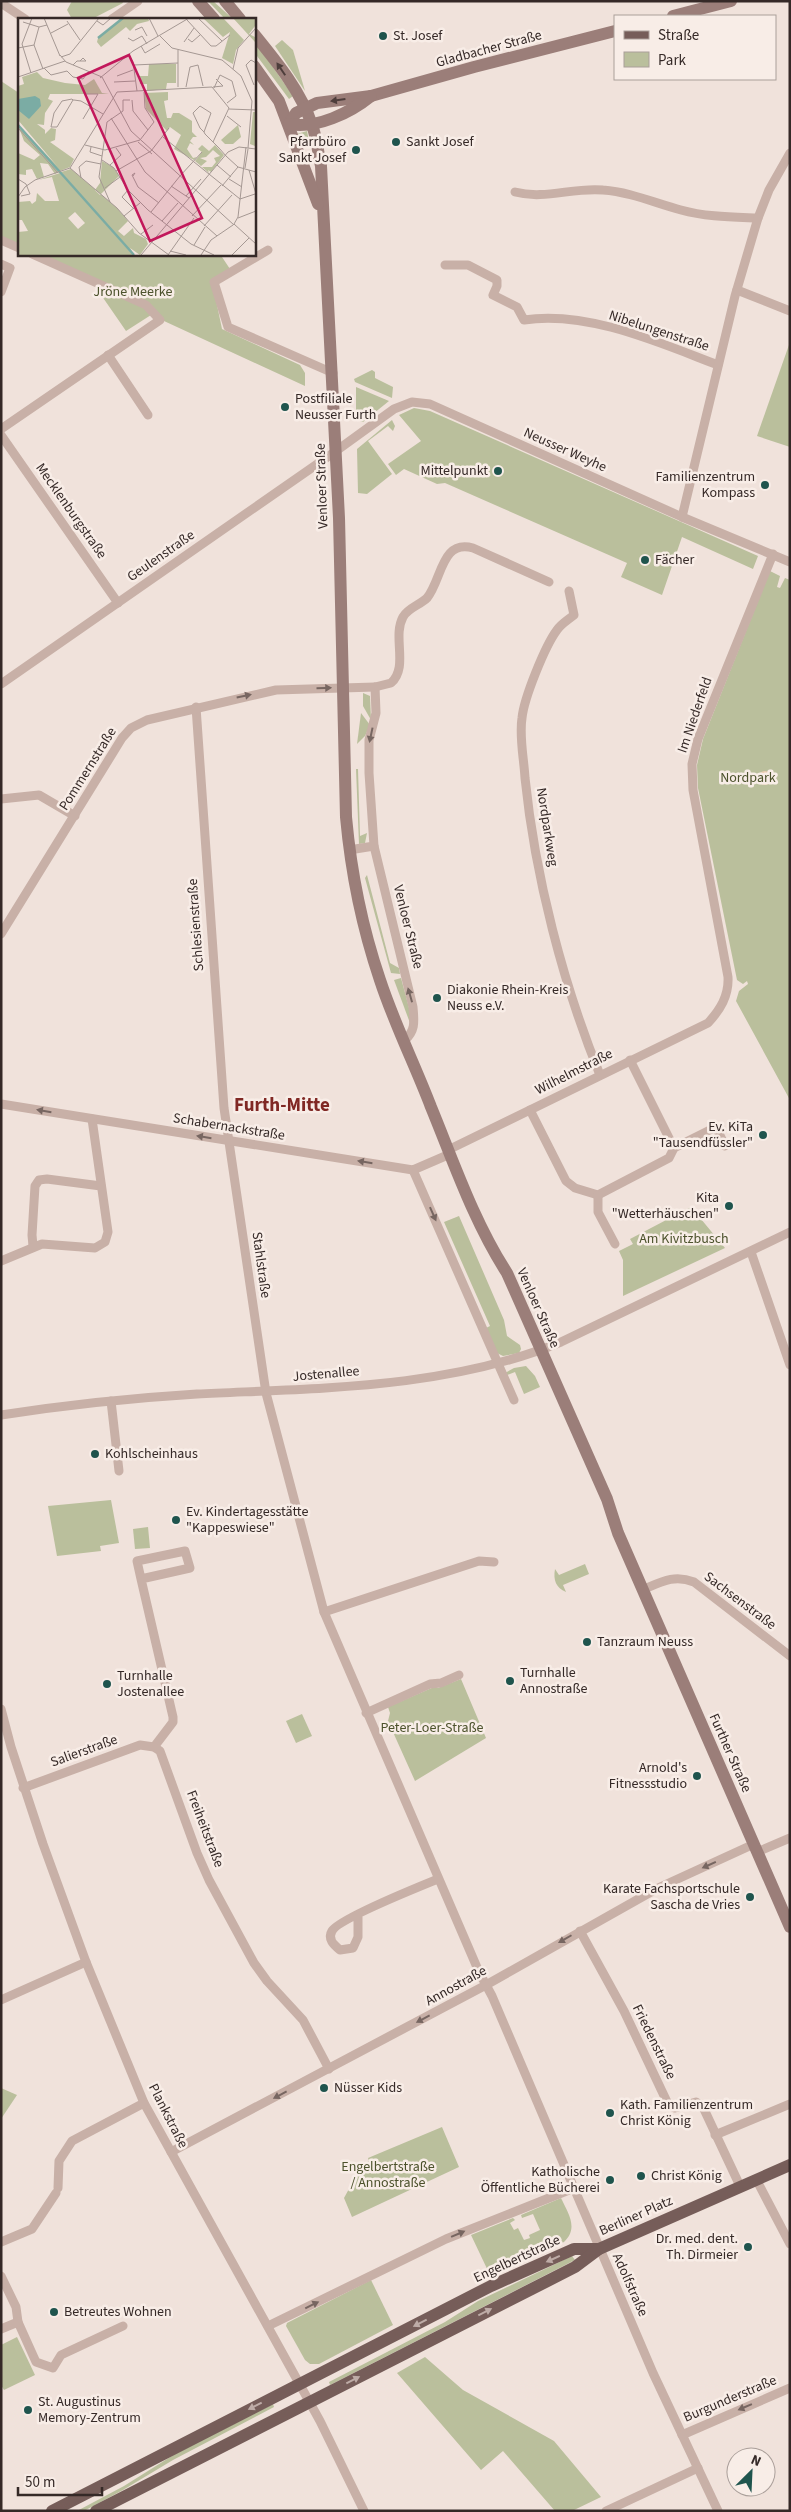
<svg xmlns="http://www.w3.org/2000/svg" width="791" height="2512" viewBox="0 0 791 2512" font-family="'Source Sans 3',sans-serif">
	<rect width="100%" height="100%" fill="#f0e2db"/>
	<!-- green -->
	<g fill="#babf9c">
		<path d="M72,1H122L123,3L92,19H72L67,10Z"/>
		<path d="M208,1H213L233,19H225Z"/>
		<path d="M254,40L293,96L289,99L254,52Z"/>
		<path d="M282,40L293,50L305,91L275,46Z"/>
		<path d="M1,81L19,93V246L1,238Z"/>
		<path d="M307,131L309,142L300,145L297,134Z"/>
		<path d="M37,254H220L230,269L212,281L222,329L300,365L305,373V386L151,315L126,331L88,276Z"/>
		<path d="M790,342V447L757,436Z"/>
		<path d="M372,370L375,372V378L393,387L392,398L355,382L354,379Z"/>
		<path d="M356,387L389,401L363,422L356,420Z"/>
		<path d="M414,408L430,411L758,556L753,569L682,537L662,595L621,577L627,563L445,483L437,484L404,469L396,475L388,464L421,441L399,415Z"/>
		<path d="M392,420L395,426L393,431L388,426L368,441L392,474L367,494L358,493L357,449Z"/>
		<path d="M770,571L780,576L777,587L780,588L785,578L790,580V1100L736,1001L739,991L748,984L747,981L743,984L737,980L698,788L697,765L703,739Z"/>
		<path d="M363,693L370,696L371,720L363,706Z"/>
		<path d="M361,713L370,725L365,736L357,744Z"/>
		<path d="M356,769H358L360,836L367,833L365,843L359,844Z"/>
		<path d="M367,875L390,963L399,968L400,974L391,973L365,878Z"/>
		<path d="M401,978L411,1015L410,1023L394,980Z"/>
		<path d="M691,1207L725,1248L623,1296V1260L619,1251L633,1244L630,1239Z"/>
		<path d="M459,1216L504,1320L507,1336L520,1345L521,1349L519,1353L503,1356L497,1353L486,1328L490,1326L444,1222Z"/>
		<path d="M526,1366L535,1376L540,1387L524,1394L515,1372L507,1375L505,1373L514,1368Z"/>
		<path d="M111,1500L119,1543L100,1546L101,1551L57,1556L48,1506Z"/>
		<path d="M148,1527L150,1548L135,1549L133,1529Z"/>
		<path d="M585,1564L589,1574L563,1585L566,1592C556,1588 553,1580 555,1569L559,1575Z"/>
		<path d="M461,1679L486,1738L415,1781L388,1721L390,1713L388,1707L434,1687L438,1688Z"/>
		<path d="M302,1714L312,1736L296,1743L286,1721Z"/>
		<path d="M1,2088L17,2095L1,2119Z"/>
		<path d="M442,2127L459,2167L352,2217L344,2198L362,2165L369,2161L368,2158Z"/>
		<path d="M561,2198C568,2213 579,2228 564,2242L490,2275L471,2235L513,2218L515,2220L510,2223L514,2230L518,2228L524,2240L530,2238L529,2235L540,2230L533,2214L522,2218L521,2215Z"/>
		<path d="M572,2256L575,2260L330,2385L329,2382L445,2322L478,2301Z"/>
		<path d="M371,2280L393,2325L319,2364H310L305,2360L286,2326L287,2323Z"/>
		<path d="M17,2337L35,2375L4,2390L1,2385V2345Z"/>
		<path d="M425,2357L463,2390L554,2441L601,2497L572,2511H555L503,2451L481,2470L397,2373Z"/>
		<path d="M273,2404L274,2407L173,2460L123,2490L84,2511H77L124,2486L175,2454Z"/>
	</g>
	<!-- sand -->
	<circle fill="#ebccb2" cx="765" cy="778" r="7"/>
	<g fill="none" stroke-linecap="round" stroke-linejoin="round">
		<!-- street -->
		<g stroke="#c8b0a7" stroke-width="9">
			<path d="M1,3L25,19"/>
			<path d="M112,19L138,1"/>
			<path d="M515,192C545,200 573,187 603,190C630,192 655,203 681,210C706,217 732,217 758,218"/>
			<path d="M1,240L19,248"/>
			<path d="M268,250L214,282L228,327L333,373"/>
			<path d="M1,264L10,268L1,292"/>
			<path d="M445,265H468L497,280V286L493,295L517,307L524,320C587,310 660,343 718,365"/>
			<path d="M737,290L790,311"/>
			<path d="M108,355L148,415"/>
			<path d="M1,429L160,320L146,305L32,254"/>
			<path d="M1,435L118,603"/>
			<path d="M682,517L735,296L758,218L769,190L790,153"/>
			<path d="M569,591L574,615C568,620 561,624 557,630C545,646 524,698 522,718C519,737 524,759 525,778C535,876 563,984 600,1075"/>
			<path d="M1,684L336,451L394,409L412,402L430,404L682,517L790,562"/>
			<path d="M196,707L224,1108L266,1393L324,1612L479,1972L492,1996L653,2373L718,2511"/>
			<path d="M1,799L39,795L75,816"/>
			<path d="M374,846L413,1007C414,1021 416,1030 405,1040"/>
			<path d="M349,850L374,846L369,773V740L376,713L375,687"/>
			<path d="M1,934L122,738L131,728L147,720L276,690L375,687L391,683C409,667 392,637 403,617C408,608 420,605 427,598C442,580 441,539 473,548L549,582"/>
			<path d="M630,1060L674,1148"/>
			<path d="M1,1104L413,1170L450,1154"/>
			<path d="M530,1110L566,1181L575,1188L598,1195L669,1158L674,1148L716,1127L725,1146"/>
			<path d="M448,1150L708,1023C720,1010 729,996 728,977L693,790L692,764L698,739L773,554"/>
			<path d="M413,1170L514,1400"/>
			<path d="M598,1195V1212L615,1244"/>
			<path d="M33,1246L32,1235L35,1186L39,1180L47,1179L101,1186"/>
			<path d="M751,1252L790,1365"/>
			<path d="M1,1261L42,1244L95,1248L105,1242L108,1232L92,1119"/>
			<path d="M111,1401L119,1471"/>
			<path d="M1,1415C66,1405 131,1398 197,1394C318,1388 447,1389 561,1342L790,1232"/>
			<path d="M141,1579L190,1568L185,1551L137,1561L141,1579L173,1717V1722L154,1747"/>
			<path d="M642,1590C661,1582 674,1574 694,1582L790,1656"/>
			<path d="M324,1612L479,1561L494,1562"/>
			<path d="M1,1709L11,1747L43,1844L86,1962L144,2103L320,2421L364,2511"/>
			<path d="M366,1713L430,1684L441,1683L459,1675"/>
			<path d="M23,1788L140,1745L154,1747L160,1751L197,1853L209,1880L254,1963L267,1981L303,2020L329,2069"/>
			<path d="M757,1852L790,1838"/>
			<path d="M358,1915V1937L353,1948L340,1950C334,1945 327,1939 332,1931C338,1919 421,1886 438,1879"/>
			<path d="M580,1931L624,2011L668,2104L675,2108L696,2102L703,2107L740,2186"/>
			<path d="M1,2000L86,1962"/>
			<path d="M715,2135L790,2104"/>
			<path d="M171,2152L486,1985L658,1888L754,1844"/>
			<path d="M756,2179L790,2244"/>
			<path d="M58,2188L59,2161L72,2141L144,2103"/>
			<path d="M1,2242L32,2229L56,2193"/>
			<path d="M1,2276L16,2307L18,2322L36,2362L53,2368L61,2355L123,2326"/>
			<path d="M268,2326L446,2239L574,2188"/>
			<path d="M1,2329L18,2322"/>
			<path d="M682,2435L790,2388"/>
			<path d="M606,2511L698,2468"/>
		</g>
		<!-- secondary -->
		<g stroke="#9b7e79" stroke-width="12">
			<path d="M198,1L214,19"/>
			<path d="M225,1L240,19"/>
			<path d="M673,16L731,1"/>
			<path d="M254,34C276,61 301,91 312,125C317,138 318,153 321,166L339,518L346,817C351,872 362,927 380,980C394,1023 415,1065 431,1107C454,1163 474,1222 507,1273L607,1499L618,1533L790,1927"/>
			<path d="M254,66L279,101L318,204"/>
			<path d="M289,124L296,113L317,103L371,96L474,67L615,31"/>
			<path d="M289,124C317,129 350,113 371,96"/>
		</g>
		<!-- primary -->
		<g stroke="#765d59" stroke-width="12">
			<path d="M52,2511L491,2286L574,2249H599"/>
			<path d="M96,2511L575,2267L599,2249L790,2165"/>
		</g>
	</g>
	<!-- one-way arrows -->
	<defs><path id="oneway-solid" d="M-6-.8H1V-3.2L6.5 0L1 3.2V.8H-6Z" transform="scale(1.25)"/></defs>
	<g fill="#4e3e3c">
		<use href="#oneway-solid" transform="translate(281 69) rotate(-124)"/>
		<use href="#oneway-solid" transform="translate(338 100) rotate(172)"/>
	</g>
	<g fill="#776661">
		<use href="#oneway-solid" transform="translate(324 688) rotate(-1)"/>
		<use href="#oneway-solid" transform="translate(244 696) rotate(-12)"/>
		<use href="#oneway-solid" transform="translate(371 735) rotate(102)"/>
		<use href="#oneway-solid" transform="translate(410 995) rotate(-106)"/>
		<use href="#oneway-solid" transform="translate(44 1111) rotate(-170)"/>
		<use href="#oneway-solid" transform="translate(204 1137) rotate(-171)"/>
		<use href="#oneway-solid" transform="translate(365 1162) rotate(-171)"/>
		<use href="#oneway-solid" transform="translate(433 1214) rotate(66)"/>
		<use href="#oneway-solid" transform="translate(709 1865) rotate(156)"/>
		<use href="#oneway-solid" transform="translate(565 1939) rotate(150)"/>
		<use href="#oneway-solid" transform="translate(423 2019) rotate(152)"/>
		<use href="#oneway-solid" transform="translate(280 2095) rotate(152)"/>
		<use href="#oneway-solid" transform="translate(458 2234) rotate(-23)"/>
		<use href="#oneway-solid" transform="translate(312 2305) rotate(-26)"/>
		<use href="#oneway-solid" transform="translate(745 2407) rotate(157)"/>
	</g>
	<g fill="#beaca7">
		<use href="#oneway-solid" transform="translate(553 2259) rotate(156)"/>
		<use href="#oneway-solid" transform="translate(485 2312) rotate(-27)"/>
		<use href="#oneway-solid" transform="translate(420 2323) rotate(153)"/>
		<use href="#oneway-solid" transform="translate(353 2380) rotate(-27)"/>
		<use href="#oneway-solid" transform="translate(255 2406) rotate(153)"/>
	</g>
	<!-- markers -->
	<g fill="#1f544d" stroke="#f8ede7" stroke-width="2">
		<circle cx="383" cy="36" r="5"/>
		<circle cx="396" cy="142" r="5"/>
		<circle cx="356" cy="150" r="5"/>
		<circle cx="285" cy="407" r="5"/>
		<circle cx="498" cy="471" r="5"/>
		<circle cx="765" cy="485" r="5"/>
		<circle cx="645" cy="560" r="5"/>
		<circle cx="437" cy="998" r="5"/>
		<circle cx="763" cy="1135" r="5"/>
		<circle cx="729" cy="1206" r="5"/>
		<circle cx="95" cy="1454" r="5"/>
		<circle cx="176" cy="1520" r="5"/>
		<circle cx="587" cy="1642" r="5"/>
		<circle cx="510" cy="1681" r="5"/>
		<circle cx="107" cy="1684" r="5"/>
		<circle cx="697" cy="1776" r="5"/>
		<circle cx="750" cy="1897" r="5"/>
		<circle cx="324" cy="2088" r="5"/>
		<circle cx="610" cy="2113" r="5"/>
		<circle cx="641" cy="2176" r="5"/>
		<circle cx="610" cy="2180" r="5"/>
		<circle cx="748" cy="2247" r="5"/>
		<circle cx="54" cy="2312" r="5"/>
		<circle cx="28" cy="2410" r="5"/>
	</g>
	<g text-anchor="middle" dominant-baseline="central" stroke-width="5" stroke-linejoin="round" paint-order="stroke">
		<!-- poi labels -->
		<g font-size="14" fill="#352927" stroke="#f8ede7" text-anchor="start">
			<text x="393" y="36">St. Josef</text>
			<text x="346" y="142" text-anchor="end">Pfarrbüro<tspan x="346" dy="16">Sankt Josef</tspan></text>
			<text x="406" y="142">Sankt Josef</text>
			<text x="295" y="399">Postfiliale<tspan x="295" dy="16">Neusser Furth</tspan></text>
			<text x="488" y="471" text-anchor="end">Mittelpunkt</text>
			<text x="755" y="477" text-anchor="end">Familienzentrum<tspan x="755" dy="16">Kompass</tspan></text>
			<text x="655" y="560">Fächer</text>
			<text x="447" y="990">Diakonie Rhein-Kreis<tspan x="447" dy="16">Neuss e.V.</tspan></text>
			<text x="753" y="1127" text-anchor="end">Ev. KiTa<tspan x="753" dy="16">"Tausendfüssler"</tspan></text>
			<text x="719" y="1198" text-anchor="end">Kita<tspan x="719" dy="16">"Wetterhäuschen"</tspan></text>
			<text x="105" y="1454">Kohlscheinhaus</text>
			<text x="186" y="1512">Ev. Kindertagesstätte<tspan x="186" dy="16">"Kappeswiese"</tspan></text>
			<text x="597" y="1642">Tanzraum Neuss</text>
			<text x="520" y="1673">Turnhalle<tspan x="520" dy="16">Annostraße</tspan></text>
			<text x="117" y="1676">Turnhalle<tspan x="117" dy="16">Jostenallee</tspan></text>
			<text x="687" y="1768" text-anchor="end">Arnold's<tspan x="687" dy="16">Fitnessstudio</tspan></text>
			<text x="740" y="1889" text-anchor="end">Karate Fachsportschule<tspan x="740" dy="16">Sascha de Vries</tspan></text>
			<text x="334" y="2088">Nüsser Kids</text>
			<text x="620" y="2105">Kath. Familienzentrum<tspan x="620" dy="16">Christ König</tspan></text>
			<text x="600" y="2172" text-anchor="end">Katholische<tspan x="600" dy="16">Öffentliche Bücherei</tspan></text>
			<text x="651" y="2176">Christ König</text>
			<text x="738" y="2239" text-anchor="end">Dr. med. dent.<tspan x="738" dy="16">Th. Dirmeier</tspan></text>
			<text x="64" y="2312">Betreutes Wohnen</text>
			<text x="38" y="2402">St. Augustinus<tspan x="38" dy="16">Memory-Zentrum</tspan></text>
		</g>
		<!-- street labels -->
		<g font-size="14" fill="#352927" stroke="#f8ede7">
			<text transform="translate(489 49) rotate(-15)">Gladbacher Straße</text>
			<text transform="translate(659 331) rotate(18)">Nibelungenstraße</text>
			<text transform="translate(565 450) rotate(24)">Neusser Weyhe</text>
			<text transform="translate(322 486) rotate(-92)">Venloer Straße</text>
			<text transform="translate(71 511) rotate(55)">Mecklenburgstraße</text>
			<text transform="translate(161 556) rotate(-35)">Geulenstraße</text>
			<text transform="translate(695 715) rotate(-71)">Im Niederfeld</text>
			<text transform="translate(88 769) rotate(-58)">Pommernstraße</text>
			<text transform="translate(547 827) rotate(81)">Nordparkweg</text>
			<text transform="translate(196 925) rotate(-94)">Schlesienstraße</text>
			<text transform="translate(408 927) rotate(76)">Venloer Straße</text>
			<text transform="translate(574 1072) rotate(-27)">Wilhelmstraße</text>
			<text transform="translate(229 1127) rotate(9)">Schabernackstraße</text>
			<text transform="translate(261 1265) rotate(82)">Stahlstraße</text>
			<text transform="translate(538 1308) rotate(66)">Venloer Straße</text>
			<text transform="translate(326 1374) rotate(-5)">Jostenallee</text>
			<text transform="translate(740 1601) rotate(37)">Sachsenstraße</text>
			<text transform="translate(84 1751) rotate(-20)">Salierstraße</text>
			<text transform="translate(730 1753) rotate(66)">Further Straße</text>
			<text transform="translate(205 1829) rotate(69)">Freiheitstraße</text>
			<text transform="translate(456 1986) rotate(-29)">Annostraße</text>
			<text transform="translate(654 2042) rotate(64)">Friedenstraße</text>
			<text transform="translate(168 2116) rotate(63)">Plankstraße</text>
			<text transform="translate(636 2216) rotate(-24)">Berliner Platz</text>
			<text transform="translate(517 2259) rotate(-25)">Engelbertstraße</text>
			<text transform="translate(630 2285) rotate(66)">Adolfstraße</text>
			<text transform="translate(730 2399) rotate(-23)">Burgunderstraße</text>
		</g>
		<!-- park labels -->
		<g font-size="14" fill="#4c522c" stroke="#f8ede7">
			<text x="133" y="292">Jröne Meerke</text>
			<text x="748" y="778">Nordpark</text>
			<text x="684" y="1239">Am Kivitzbusch</text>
			<text x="432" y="1728">Peter-Loer-Straße</text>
			<text x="388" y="2167">Engelbertstraße<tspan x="388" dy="16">/ Annostraße</tspan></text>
		</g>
		<!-- district labels -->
		<g font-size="19" font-weight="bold" fill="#802824" stroke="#f8ede7">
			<text x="282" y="1105">Furth-Mitte</text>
		</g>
	</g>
	<!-- overview -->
	<g transform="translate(18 18)">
		<rect width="238" height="238" fill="#f0e2db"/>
		<path d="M104,0H130L131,3L119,6L112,13L108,9L83,29L79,24L80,20ZM185,0H205L226,22L218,32L215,46L204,40L212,14L205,19ZM215,0H237V8L231,16L237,19V24ZM131,46H158V65H149L148,71L129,73V66H122L121,58H130ZM19,54L25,60L47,65L67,67L76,61L84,75L91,76H32L30,81L35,83L27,95L26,107L19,106L27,112V116L33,110L38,111L37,122L32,124L56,141L52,149L42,153L0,106L39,148L0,102V68L6,66L4,59ZM150,74V82L146,83L149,100H153L155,95H161L174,103V114L179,119H175L172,123L176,127L172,125L169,131L175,140L179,139L176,142L156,131L163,117L152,109L149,113L128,91L126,75ZM235,94H237V128L232,126ZM0,107L41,154L37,156L30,146L22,145L26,159L19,161L14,151L8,152V157L0,156V135L16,142L22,137L6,123ZM220,107L223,119L215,126H207L203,122ZM184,127L191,133L197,127L206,137L193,154L190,152L191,155L184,149H194L198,144L196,140L202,138L195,132L188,139L182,140L189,143L183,148L177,143L184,134L180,131ZM84,143L95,149L101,158L82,177L77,172L82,165ZM53,151L99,190L110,203L100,213L106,218L115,210L116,215L128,221L130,226L122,237L112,230L116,237L43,154ZM42,155L115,237H0V214L10,213L4,202H0V184L12,183L14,186L18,183L19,175L27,183H41L34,159L20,162ZM57,194L67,205L60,211L50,200Z" fill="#babf9c" fill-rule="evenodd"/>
		<path d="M17,78L22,81L23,88L11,101L0,92V81Z" fill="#7baca4"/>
		<path fill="none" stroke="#7baca4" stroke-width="2.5" d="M80,20L105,0M0,107L116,237"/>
		<path fill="none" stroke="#a59893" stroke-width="1" d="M26,0L42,38M131,0L140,18M180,0L204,23M169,2L193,28H198L212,17M49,3L62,22M79,3L85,7L93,0M5,4L21,9L29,7M21,9L16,27L25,51M117,12L124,9L129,18M33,15L50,6M142,18L154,30L204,42L223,58L234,83L230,130M110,20L115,23L124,18L129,26M170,21L174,24L182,17M166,24L176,10M123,28L127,35L142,26M0,30L16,27M42,37L48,44L84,59L113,113L216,207M111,37L115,44L119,73M43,39L52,36L81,0M55,47L59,43H68L65,40L62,43M116,47L160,45M26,50L33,57L49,53L55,59L65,61L71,53M215,51L220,30L238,10M13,55L4,26L14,0M99,58L115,52M0,59L47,43M82,60L115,33L171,0M96,64L117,63M236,67L228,47L233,42L238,45M160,69V32M168,69L172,49L180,47L185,68M195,69L205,68L198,61M196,70L202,57L214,63L218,78L209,85M55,82L39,109H33L36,95L44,83L54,81L55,82H56L63,83L85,96M114,82L115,93L130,112M211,91L238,92M209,98L223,109M93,100L127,154L199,218M65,101L80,76H67M0,110L40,155M186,114L193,95L182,88L175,95L182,110L186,114L187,116L201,130L208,138L220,149L238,154M145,119L222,181M122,122L136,104L127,90L126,74M120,124L134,136M67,127L87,132L122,122M73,129L72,134L84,138M84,142L96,150L110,172L130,192L173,226L196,237M92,147L103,137L98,130M199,147L213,159M52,150L99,190L121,215L151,237M227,150L230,131M231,152L238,176M98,153L133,133L151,110M115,158L117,155L114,157L120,169L141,185M162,158L184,134M63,160L61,149L68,143L83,146M0,161L8,166L12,176L3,178M211,161L224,169M153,168L171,180M204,168L220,149M87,170L102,159M110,172L104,179L116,191M168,178L183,161M0,179L7,169L17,162L52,150L99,74L194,69L211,90L195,124M222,181L237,176M92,184L81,159L89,104L105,93V82H112M133,194L162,158M106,198L122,185M174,198L203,167M220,200L238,193M144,203L160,185M216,206L220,199L228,129M216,206L238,226M186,208L214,177M123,216L135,207M176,227L187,209M152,233L168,237M123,237L210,134L221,129L238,131M150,237L176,200M183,237L193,222L215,207M214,237L231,220"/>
		<path fill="#c2185b" fill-opacity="0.15" stroke="#c2185b" stroke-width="2.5" d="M111,37L184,200L132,223L60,60Z"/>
		<rect width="238" height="238" fill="none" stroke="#352927" stroke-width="2.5"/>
	</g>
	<!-- border -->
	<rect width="791" height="2512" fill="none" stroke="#352927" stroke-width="5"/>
	<!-- legend -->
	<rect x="614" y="15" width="162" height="65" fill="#f8ede7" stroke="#aa9f9a"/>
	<rect x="624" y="31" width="25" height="8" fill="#765d59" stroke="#aa9f9a"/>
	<text x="658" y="40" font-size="15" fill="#352927">Straße</text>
	<rect x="624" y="52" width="25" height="15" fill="#babf9c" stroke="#aa9f9a"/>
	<text x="658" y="65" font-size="15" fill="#352927">Park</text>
	<!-- north arrow -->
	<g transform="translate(751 2472) rotate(24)"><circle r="24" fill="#f8ede7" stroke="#aa9f9a"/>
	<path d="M0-4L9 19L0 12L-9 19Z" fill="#1f544d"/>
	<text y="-8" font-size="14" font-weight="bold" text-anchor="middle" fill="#352927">N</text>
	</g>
	<!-- scale -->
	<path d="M18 2487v8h84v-8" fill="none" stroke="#352927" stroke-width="2.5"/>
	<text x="25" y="2487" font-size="15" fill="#352927" stroke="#f8ede7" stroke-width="4" paint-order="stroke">50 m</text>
</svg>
